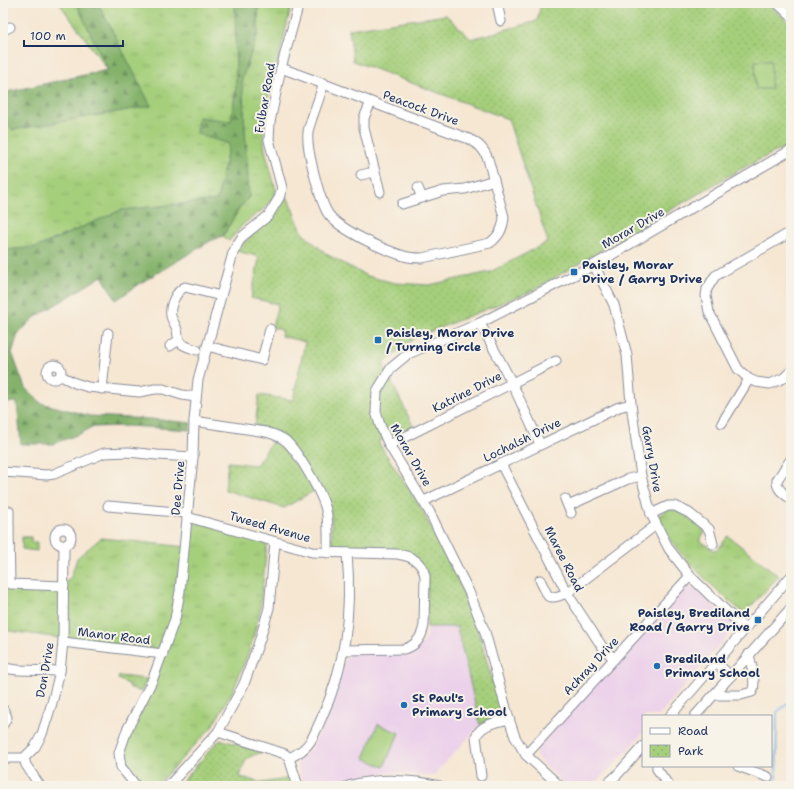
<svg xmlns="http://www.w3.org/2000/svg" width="794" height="789" viewBox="0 0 794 789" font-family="'Shantell Sans',sans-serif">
	<defs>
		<pattern id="grass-tufts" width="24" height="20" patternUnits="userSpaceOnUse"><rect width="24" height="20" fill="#a6cf7b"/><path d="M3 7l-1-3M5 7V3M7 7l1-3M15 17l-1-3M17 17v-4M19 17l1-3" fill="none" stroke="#8eb26d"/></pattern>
		<pattern id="forest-firs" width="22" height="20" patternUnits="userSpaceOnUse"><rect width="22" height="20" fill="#84b26b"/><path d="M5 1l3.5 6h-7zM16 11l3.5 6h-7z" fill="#6b915b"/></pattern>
		<pattern id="park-dots" width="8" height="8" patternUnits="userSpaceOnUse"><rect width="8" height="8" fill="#a6cf7b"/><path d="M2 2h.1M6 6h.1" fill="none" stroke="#8eb26d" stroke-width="1.8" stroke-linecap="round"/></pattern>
	</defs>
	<rect width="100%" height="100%" fill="#f7f3e8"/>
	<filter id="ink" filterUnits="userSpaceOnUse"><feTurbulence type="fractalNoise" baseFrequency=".025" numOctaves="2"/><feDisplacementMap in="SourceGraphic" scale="8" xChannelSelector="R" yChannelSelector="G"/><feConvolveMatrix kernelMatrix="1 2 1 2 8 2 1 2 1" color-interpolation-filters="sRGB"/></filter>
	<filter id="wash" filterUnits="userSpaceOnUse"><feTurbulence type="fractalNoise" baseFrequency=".012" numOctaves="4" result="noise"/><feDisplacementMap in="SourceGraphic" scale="16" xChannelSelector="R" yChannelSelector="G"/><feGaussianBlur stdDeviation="0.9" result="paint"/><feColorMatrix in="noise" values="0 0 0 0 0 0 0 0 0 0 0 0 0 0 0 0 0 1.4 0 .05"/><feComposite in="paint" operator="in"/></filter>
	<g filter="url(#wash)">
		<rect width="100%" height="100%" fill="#f6e7d3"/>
		<!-- built -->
		<g fill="#ecd1ea">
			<path d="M691,587L697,590L731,622L733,624L731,632L658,716H643V733L624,754L594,784L591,786H567L538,759L536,753L540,745L685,589Z"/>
			<path d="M429,627H457L480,725L433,776L403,773H382L340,780L322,786H304L297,764L298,760L309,751L314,744L327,718L337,692L346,658L351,654H356L403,655L408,653L420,646L424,642Z"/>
		</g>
		<!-- grass -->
		<g fill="url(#grass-tufts)" stroke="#607f6c">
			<path d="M59,3H243L238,90L228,201L3,275V93L108,70Z"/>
			<path d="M258,3H292L277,66L265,107L263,128L265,150L276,190C275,204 256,214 246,222C240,227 235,235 229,241L223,236L240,207L249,196L242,79L258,33Z"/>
			<path d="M670,508L684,514L703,529L704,533L701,538V541L713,550L718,549L728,536L779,576L744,614C725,597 658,540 659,515Z"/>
			<path d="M191,519L267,544L260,611L250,649L233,691L212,727L156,786H147L123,755L167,650L59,638L3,630V587L55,592L71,577L77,558L101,538L187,547Z"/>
		</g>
		<!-- forest -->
		<g fill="url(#forest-firs)" stroke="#507064">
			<path d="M76,3H98L151,106L13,130L3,123V93L108,70Z"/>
			<path d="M235,3H258V33L242,79L249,197L240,207L223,236L212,240L144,281L116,300L102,276L34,318L18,334L12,353L25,388L41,403L90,416L151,419L191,423L190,430L127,426L92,427L82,433L53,444H21L17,402L3,403V250L37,247L121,210L217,200L229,144L197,134L198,117L231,121L236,88Z"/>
		</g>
		<!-- park -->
		<g fill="url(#park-dots)" stroke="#607f6c">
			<path d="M541,3H768L791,25V144L739,170L532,291L414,338L383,364L413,426L378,442L421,508L471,607L502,714L500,717L480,725L457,627H427V575L415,556L409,552L393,549H343L336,546L332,542L331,515L329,504L321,487L284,508L225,490L228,462L256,465L279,432L255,426L259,395L293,400L305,342L281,336L282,330L272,327L278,304L251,298L259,259L257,256L236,251L270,218L287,196L303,234L328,255L367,276L395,283L429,285L490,272L548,242L508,119L353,61L349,29L446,15L471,39L537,21Z"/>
			<path d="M22,537H31V542H37V551L22,549Z"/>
			<path d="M119,676L147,679L141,692L129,687L130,685L118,679Z"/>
			<path d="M223,740L263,752C245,757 245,760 240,777L263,783L290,778L291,786H177L183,781L216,743L219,741Z"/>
		</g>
		<!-- pitch -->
		<g fill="#a6cf7b" stroke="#607f6c">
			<path d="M755,61H771V89H756Z"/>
			<path d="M378,724L399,733L384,767L364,758Z"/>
		</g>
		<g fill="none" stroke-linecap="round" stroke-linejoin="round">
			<!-- stream -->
			<path stroke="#77baed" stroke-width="2" d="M776,786L777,712L791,701"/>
		</g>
	</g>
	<g filter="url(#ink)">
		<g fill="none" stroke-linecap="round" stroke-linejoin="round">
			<!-- minor casing -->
			<g stroke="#888b98" stroke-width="11">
				<g id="minor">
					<path d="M497,3L501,21"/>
					<path d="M777,3L791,16"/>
					<path d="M3,30L10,27"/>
					<path d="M281,68C344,91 406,116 469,139C479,144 484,149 488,159L504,217C503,229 499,236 490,243L422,258C416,258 410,258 404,256C384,250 342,231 329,215C320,203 306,148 308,133C308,128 311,123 312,118C316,107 320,95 324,83"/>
					<path d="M371,102L364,118V128L380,192"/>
					<path d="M361,175L374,172"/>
					<path d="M418,188L422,198"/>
					<path d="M402,204L443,191L465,189L494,180"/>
					<path d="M791,232L715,276L707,289L706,296L709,312L738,369L749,379L756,382L770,384L784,378L791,371"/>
					<path d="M594,265L614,305L627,355L631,404L641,476L651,514L669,549L690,576L745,629"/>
					<path d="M480,323L512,383L540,444"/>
					<path d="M170,346L179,340"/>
					<path d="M207,346L262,360L270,329"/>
					<path d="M197,350C192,348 184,347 180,342C178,339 178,334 177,330C176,325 172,321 171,316C169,306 176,291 185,287L221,296"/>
					<circle cx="54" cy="372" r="7"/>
					<path d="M61,376L75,383L88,387L139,392L155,389H163L182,395L196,397"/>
					<path d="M102,389L108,333"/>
					<path d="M194,421L266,432C273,434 280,436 286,441C298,452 322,493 326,510C329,523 328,539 328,553"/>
					<path d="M722,423L749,379"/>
					<path d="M389,445L556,361"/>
					<path d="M791,459L777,480C776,489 784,494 791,499"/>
					<path d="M501,464L567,593L601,645L614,659"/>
					<path d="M3,472L47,475L54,474L104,453L128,452L157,455L193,457"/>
					<path d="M565,499L571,513"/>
					<path d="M424,501L619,407L631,404"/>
					<path d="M108,506L187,513"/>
					<path d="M568,506L628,479L641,476"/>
					<path d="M651,514L668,506H675L689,513L709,529L713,544"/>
					<path d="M187,517L312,552L397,554C411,556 422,561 425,576L424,625C422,637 416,646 404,649L344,650"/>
					<path d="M3,528H9L10,584L64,586"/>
					<path d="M9,528V511"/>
					<circle cx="63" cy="537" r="8"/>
					<path d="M540,580L548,596C555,599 560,595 567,593L656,525"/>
					<path d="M63,642L163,654"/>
					<path d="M716,663L731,676"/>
					<path d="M3,668L18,670L60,671"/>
					<path d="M714,695H741L752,692C757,682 751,665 749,654"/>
					<path d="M3,709L7,717L4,723L3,724"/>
					<path d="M670,716L791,576"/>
					<path d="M695,716L791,608"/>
					<path d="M218,732L285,754L289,758L298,786"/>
					<path d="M526,755L690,576"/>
					<path d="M3,758H24"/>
					<path d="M289,758C311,748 313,737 322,717C346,665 352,610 347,553"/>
					<path d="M657,766V769L669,786"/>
					<path d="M738,766L768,777"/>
					<path d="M481,776L476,736C482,724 497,722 509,719"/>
					<path d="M40,786L26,765L24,758L35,747L42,734L52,703L60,671L63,642L64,546"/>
					<path d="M136,786L121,767L119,753L127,730L152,681L175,619L180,591L193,457L194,421L198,380L221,296L233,253L238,243L243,236L268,216L279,198L282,188L269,140L270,122L281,68L299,3"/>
					<path d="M166,786L172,782L218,732L244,684L260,639L269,608L275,542"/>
					<path d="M348,786C377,778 411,779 440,786"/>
					<path d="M560,786L526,755L515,737L509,719L485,632L469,592L429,511L389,445L380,425L376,412L377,391L391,368L408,354L480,323L594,265L791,150"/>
					<path d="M605,786L617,775L643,746"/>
				</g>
			</g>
			<!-- minor -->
			<use href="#minor" stroke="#fff" stroke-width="9"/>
		</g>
	</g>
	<!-- markers -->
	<g fill="#1f6fb2" stroke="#f7f3e8" stroke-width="1.5">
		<rect x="570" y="268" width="8" height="8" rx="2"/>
		<rect x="374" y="336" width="8" height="8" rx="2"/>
		<rect x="754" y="616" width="8" height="8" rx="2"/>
		<circle cx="657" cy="666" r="4"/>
		<circle cx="404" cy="705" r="4"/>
	</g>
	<g text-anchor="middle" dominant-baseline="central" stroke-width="4" stroke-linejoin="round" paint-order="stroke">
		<!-- street labels -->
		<g font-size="12" fill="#1b2f5e" stroke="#f7f3e8">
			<text transform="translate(265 98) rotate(-80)">Fulbar Road</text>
			<text transform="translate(421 108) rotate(20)">Peacock Drive</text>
			<text transform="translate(633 228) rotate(-30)">Morar Drive</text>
			<text transform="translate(467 392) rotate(-27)">Katrine Drive</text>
			<text transform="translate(522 440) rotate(-26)">Lochalsh Drive</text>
			<text transform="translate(411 455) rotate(60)">Morar Drive</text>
			<text transform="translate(652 459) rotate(80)">Garry Drive</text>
			<text transform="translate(178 488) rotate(-85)">Dee Drive</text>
			<text transform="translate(270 527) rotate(16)">Tweed Avenue</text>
			<text transform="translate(564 559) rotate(63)">Maree Road</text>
			<text transform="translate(114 636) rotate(7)">Manor Road</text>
			<text transform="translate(591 666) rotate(-47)">Achray Drive</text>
			<text transform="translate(45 670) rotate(-80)">Don Drive</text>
		</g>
		<!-- poi labels -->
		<g font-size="12" font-weight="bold" fill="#1b2f5e" stroke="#f7f3e8" text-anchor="start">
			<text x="582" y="265">Paisley, Morar<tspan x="582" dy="14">Drive / Garry Drive</tspan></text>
			<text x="386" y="333">Paisley, Morar Drive<tspan x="386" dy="14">/ Turning Circle</tspan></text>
			<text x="750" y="613" text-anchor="end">Paisley, Brediland<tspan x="750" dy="14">Road / Garry Drive</tspan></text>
			<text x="665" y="659">Brediland<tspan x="665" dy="14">Primary School</tspan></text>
			<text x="412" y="698">St Paul's<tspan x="412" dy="14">Primary School</tspan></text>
		</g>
	</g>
	<!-- margin -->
	<rect width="794" height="789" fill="none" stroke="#f7f3e8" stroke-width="16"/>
	<!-- legend -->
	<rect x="642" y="715" width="130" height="52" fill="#f7f3e8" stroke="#9fa5b1"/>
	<rect x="650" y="728" width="20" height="6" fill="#ffffff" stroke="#9fa5b1"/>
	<text x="678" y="735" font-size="12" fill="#1b2f5e">Road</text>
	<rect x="650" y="745" width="20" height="12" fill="url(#park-dots)" stroke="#9fa5b1"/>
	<text x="678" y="755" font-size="12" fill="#1b2f5e">Park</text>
	<!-- scale -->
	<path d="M24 40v6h99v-6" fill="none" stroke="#1b2f5e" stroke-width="2"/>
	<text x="30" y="40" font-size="12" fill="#1b2f5e" stroke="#f7f3e8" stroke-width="3" paint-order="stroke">100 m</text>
</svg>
